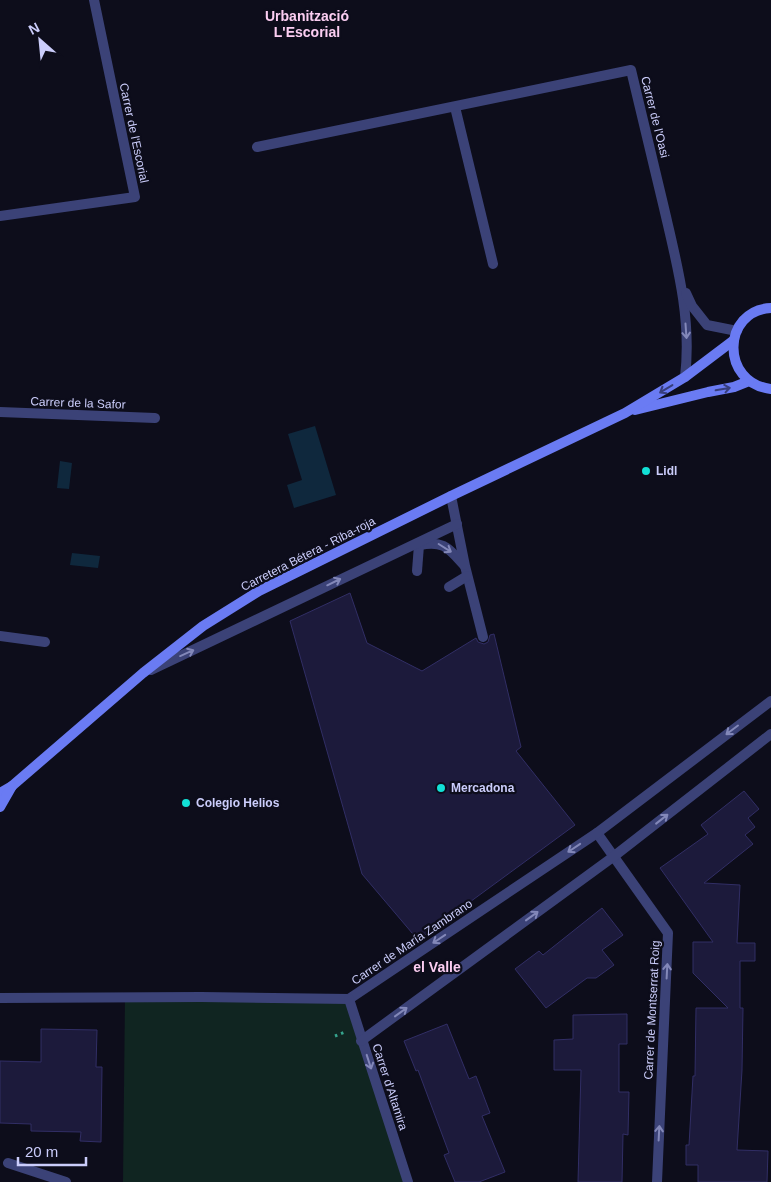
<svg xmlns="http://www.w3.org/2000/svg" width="771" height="1182" viewBox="0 0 771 1182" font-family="Helvetica,sans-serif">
	<rect width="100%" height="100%" fill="#0d0d1b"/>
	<!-- green -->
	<path fill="#102521" d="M125,997L349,999L408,1182H123Z"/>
	<!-- water -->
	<g fill="#0f283d">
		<path d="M315,426L336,495L294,508L287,485L302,480L288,434Z"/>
		<path d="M60,461L72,463L69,489L57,488Z"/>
		<path d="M72,553L100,556L98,568L70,565Z"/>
	</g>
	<!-- building -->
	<g fill="#1c1a3b" stroke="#312e65">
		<path d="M350,593L367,643L422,671L476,638L478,642L484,644L488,642L490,635L494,634L521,747L516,751L575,825L418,940L362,874L290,621Z"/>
		<path d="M744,791L759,809L748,818L755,827L745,835L753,844L704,883L740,885L737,943H755V961H740V1008H743L742,1070L737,1150L768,1151L767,1182H698V1165H686V1145H689L693,1076H695L696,1008H728L693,973V942H713L660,868L708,834L701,825Z"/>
		<path d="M602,908L623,935L602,950L614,965L596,978H587L546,1008L515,969L539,951L543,955Z"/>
		<path d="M627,1014V1044H619V1092H629L628,1135L623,1134L622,1182H578L581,1070H554V1040L573,1039V1015Z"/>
		<path d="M447,1024L469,1079L476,1076L490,1113L482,1116L505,1172L479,1182H455L444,1155L449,1153L418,1070L416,1071L404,1041Z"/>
		<path d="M41,1029L97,1030L96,1067H102L101,1142L80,1141L81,1132L31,1131V1124L0,1123V1061L41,1062Z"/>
	</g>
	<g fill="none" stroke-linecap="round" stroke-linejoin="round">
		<!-- path -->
		<path stroke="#36a48d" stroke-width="3" stroke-dasharray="2.5 4" stroke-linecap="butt" d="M335,1036L345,1032"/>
		<!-- lane -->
		<g stroke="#3b4277" stroke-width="10">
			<path d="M451,496L465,566L483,637"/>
			<path d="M420,545C444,540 449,549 464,565"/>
			<path d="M417,571L419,545"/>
			<path d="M449,587L467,576"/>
			<path d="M151,670L457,524"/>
		</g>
		<!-- street -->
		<g stroke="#3b4277" stroke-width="10">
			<path d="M455,107L493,264"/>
			<path d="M257,147L631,70C642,116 653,162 664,208C677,264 692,319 685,377"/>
			<path d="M0,216L135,197L94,0"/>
			<path d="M686,293L692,306L707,325L737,331"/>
			<path d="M0,412L155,418"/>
			<path d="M0,636L45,642"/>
			<path d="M597,833L668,933L657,1182"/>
			<path d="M0,998L201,997L349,999L597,833L771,701"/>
			<path d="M349,999L408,1182"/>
			<path d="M361,1041L613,857L771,734"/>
			<path d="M8,1163L66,1182"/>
		</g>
		<!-- secondary -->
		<g stroke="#6a7bf3" stroke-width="10">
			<path d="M771,308C722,310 720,383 771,389"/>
			<path d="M635,410L708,392L734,387L749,381"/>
			<path d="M0,793L12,786L143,673L203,626L259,591L451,496L625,413L685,377L734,340"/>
			<path d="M0,807L12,786"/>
		</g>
	</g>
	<!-- one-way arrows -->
	<defs><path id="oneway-shaft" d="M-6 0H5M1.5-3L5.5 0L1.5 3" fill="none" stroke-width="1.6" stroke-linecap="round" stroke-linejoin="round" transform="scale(1.25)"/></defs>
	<g stroke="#8388b9">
		<use href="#oneway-shaft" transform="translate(686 331) rotate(86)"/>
		<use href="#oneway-shaft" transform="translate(445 548) rotate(32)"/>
		<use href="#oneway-shaft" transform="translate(334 582) rotate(-26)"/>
		<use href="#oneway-shaft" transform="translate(187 653) rotate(-24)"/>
		<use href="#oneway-shaft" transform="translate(732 730) rotate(143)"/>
		<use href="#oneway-shaft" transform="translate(662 819) rotate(-38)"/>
		<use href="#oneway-shaft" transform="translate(574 848) rotate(146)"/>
		<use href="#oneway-shaft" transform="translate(532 916) rotate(-36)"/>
		<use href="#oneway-shaft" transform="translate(439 939) rotate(146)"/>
		<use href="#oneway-shaft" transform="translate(667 971) rotate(-87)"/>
		<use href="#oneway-shaft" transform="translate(401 1012) rotate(-36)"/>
		<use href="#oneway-shaft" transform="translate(369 1062) rotate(72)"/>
		<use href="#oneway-shaft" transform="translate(659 1133) rotate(-87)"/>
	</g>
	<g stroke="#373e7c">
		<use href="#oneway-shaft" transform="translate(666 389) rotate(149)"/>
		<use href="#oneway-shaft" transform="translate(723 389) rotate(-10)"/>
	</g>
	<!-- markers -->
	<g fill="#12e0d6" stroke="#0d0d1b" stroke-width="2">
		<circle cx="646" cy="471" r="5"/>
		<circle cx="441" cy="788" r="5"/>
		<circle cx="186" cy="803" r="5"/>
	</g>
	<g text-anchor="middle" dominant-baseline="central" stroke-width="4.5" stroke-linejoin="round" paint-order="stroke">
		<!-- street labels -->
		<g font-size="12" fill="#cbcdfb" stroke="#0d0d1b">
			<text transform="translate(655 117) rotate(76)">Carrer de l'Oasi</text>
			<text transform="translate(134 133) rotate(78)">Carrer de l'Escorial</text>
			<text transform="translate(78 403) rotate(2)">Carrer de la Safor</text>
			<text transform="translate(308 554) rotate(-27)">Carretera Bétera - Riba-roja</text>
			<text transform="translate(412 942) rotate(-34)">Carrer de María Zambrano</text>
			<text transform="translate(652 1010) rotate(-87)">Carrer de Montserrat Roig</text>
			<text transform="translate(390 1087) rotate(72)">Carrer d'Altamira</text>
		</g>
		<!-- poi labels -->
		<g font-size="12" font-weight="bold" fill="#cbcdfb" stroke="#0d0d1b" text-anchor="start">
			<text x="656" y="471">Lidl</text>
			<text x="451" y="788">Mercadona</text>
			<text x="196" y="803">Colegio Helios</text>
		</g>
		<!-- neighbourhood labels -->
		<g font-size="14" font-weight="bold" fill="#fbcdf1" stroke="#0d0d1b">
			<text x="307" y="16">Urbanització<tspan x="307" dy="16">L'Escorial</tspan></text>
			<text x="437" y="967">el Valle</text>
		</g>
	</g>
	<!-- north arrow -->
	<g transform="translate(40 40) rotate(333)" stroke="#0d0d1b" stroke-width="4" paint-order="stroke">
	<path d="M0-4L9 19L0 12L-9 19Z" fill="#cbcdfb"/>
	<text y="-8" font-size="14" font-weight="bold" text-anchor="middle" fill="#cbcdfb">N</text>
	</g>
	<!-- scale -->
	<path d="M18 1157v8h68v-8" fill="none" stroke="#cbcdfb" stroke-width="2.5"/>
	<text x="25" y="1157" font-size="15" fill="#cbcdfb" stroke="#0d0d1b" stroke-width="4" paint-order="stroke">20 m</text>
</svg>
